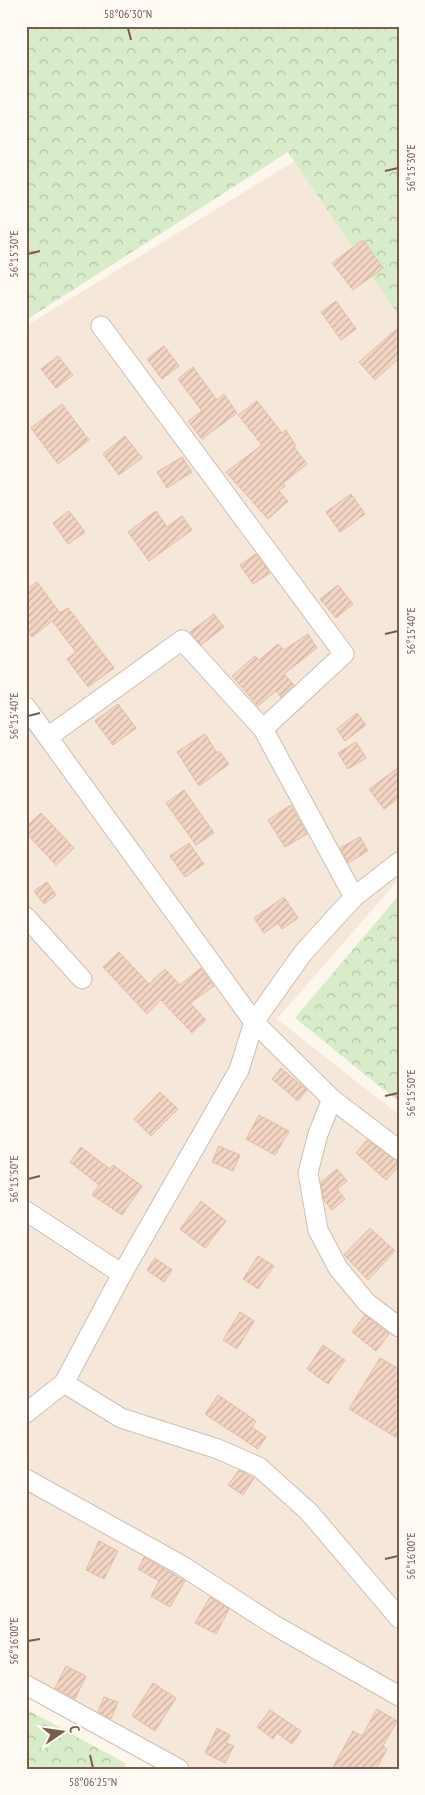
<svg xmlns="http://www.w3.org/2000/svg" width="425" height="1795" viewBox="0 0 425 1795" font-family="'PT Sans Narrow',sans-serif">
	<defs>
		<pattern id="forest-crowns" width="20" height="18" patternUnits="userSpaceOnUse" patternTransform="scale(1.25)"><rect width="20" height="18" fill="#d8ecc9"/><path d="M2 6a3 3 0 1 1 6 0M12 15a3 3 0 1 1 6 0" fill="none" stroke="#b4c2a5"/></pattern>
		<pattern id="building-hatch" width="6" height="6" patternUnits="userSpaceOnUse" patternTransform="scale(1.25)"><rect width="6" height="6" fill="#f3d5c3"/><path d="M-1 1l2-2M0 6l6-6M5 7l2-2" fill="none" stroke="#cab0a1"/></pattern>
	</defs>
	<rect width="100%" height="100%" fill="#fdf6ec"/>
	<!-- residential -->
	<path fill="#f5e8da" d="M303,156L399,266V879L277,1019L399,1115V1769H196L26,1688V326Z"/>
	<!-- forest -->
	<g fill="url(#forest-crowns)">
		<path d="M26,26H399V316L288,152L26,320Z"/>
		<path d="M399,895V1102L295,1018Z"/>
		<path d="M26,1709L125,1763V1769H26Z"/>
	</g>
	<!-- building -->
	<g fill="url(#building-hatch)" stroke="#e6bba3">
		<path d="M363,240L383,268L353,290L332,263Z"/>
		<path d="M336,301L356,329L341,340L321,312Z"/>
		<path d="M399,327V358L375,380L359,362Z"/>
		<path d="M164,346L179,366L162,379L147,359Z"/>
		<path d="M58,356L73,375L56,388L41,369Z"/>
		<path d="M193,367L217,400L224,394L237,413L202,439L188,421L202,411L178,379Z"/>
		<path d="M257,401L282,433L286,430L296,446L294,447L307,464L283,483L285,486L279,491L288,501L268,519L226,472L262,445L238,415Z"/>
		<path d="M62,404L89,440L58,464L31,428Z"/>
		<path d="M125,436L142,458L119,475L103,454Z"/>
		<path d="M182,457L192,472L167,488L157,472Z"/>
		<path d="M351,494L365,514L340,532L326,512Z"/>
		<path d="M69,511L85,532L68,544L53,523Z"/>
		<path d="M156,511L167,527L182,516L192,530L149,561L128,532Z"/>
		<path d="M256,554L270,573L253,584L240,565Z"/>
		<path d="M37,582L60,613L68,608L114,668L88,687L67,659L76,652L52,621L32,637L26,629V590Z"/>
		<path d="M338,585L353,604L336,618L320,599Z"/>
		<path d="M214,614L224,627L201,645L190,632Z"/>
		<path d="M308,634L317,648L284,674L294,685L281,697L276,691L258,706L232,676L255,656L259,660L278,644L284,650Z"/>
		<path d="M118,704L136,728L113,745L95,721Z"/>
		<path d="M357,713L366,725L345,741L337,729Z"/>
		<path d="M205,734L217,753L219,751L229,764L199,786L177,752Z"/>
		<path d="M356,742L366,758L348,769L338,753Z"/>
		<path d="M399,767V798L384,809L369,789Z"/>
		<path d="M184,790L214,833L196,845L166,803Z"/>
		<path d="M291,805L307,834L285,847L268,820Z"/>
		<path d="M41,813L74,848L56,865L26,833V827Z"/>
		<path d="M360,837L368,851L348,863L340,848Z"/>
		<path d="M189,843L204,864L185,877L170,856Z"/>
		<path d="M47,882L56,895L44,904L34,891Z"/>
		<path d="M284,897L298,918L282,929L278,923L264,933L254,918Z"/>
		<path d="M119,952L149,984L165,969L180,985L201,968L214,986L190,1003L206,1020L192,1033L161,1000L147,1014L103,967Z"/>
		<path d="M281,1068L307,1090L298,1101L272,1079Z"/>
		<path d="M160,1092L178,1109L151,1136L134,1119Z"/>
		<path d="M259,1115L289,1131L275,1155L246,1139Z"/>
		<path d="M367,1140L399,1162V1166L386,1180L356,1153Z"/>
		<path d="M219,1146L240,1155L233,1171L212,1162Z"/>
		<path d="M81,1147L110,1169L113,1165L142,1186L122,1215L92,1195L99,1185L70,1162Z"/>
		<path d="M337,1169L347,1181L337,1189L345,1199L332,1210L324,1200L321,1182Z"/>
		<path d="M201,1201L226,1221L205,1248L180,1229Z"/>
		<path d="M370,1228L395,1251L368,1280L344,1255Z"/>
		<path d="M258,1256L274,1266L258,1289L243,1279Z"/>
		<path d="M155,1258L172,1270L164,1282L147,1270Z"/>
		<path d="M240,1312L254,1321L237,1349L223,1340Z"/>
		<path d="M365,1315L389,1334L376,1351L352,1332Z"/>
		<path d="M323,1345L345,1360L328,1384L307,1369Z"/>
		<path d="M380,1358L399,1369V1439L349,1409Z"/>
		<path d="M218,1395L256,1421L252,1427L266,1437L258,1449L205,1414Z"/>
		<path d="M239,1470L254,1478L243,1495L228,1485Z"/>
		<path d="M99,1541L118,1551L104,1579L86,1570Z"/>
		<path d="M144,1557L185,1581L170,1607L151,1596L159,1581L138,1569Z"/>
		<path d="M210,1597L229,1609L216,1634L195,1623Z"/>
		<path d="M66,1666L86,1676L75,1699L55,1688Z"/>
		<path d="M153,1683L176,1698L155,1731L132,1716Z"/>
		<path d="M104,1697L118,1702L111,1719L98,1712Z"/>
		<path d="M377,1709L397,1721L383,1746L387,1749L376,1769H332L353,1731L362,1736Z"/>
		<path d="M270,1710L301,1731L292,1744L277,1733L273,1739L257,1727Z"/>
		<path d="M217,1728L230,1735L226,1743L234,1746L225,1763L205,1753Z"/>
	</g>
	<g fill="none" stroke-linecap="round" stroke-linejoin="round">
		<!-- minor casing -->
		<g stroke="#d1beb0" stroke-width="21">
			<g id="minor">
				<path d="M101,326L344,654L263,729L354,897"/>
				<path d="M26,707L254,1022L332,1099L399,1150"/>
				<path d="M48,737L182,640L263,729"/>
				<path d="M26,917L82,979"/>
				<path d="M332,1099L318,1134L308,1173L318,1230L338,1268L367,1303L399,1327"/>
				<path d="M26,1211L122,1274"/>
				<path d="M64,1383L121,1418L218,1449L259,1467L309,1512L399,1618"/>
				<path d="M26,1413L64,1383L122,1274L239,1070L254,1022L303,953L354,897L399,862"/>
				<path d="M26,1479L181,1565L274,1625L399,1696"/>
				<path d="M26,1685L179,1769"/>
			</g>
		</g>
		<!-- minor -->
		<use href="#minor" stroke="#fff" stroke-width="19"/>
	</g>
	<!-- ticks -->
	<path fill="none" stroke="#7a5c4d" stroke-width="2" d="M128,28L131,40M385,171L398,168M28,254L40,251M385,634L398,631M28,716L40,713M385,1096L398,1093M28,1179L40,1176M385,1559L398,1556M28,1641L40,1639M90,1755L93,1768"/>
	<!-- border -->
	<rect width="425" height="1795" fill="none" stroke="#fffaf3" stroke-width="55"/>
	<!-- north arrow -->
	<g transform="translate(62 1732) rotate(77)" stroke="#fffaf3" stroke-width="4" paint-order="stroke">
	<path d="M0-4L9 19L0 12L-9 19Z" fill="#7a5c4d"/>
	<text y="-8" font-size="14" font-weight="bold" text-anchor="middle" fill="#7a5c4d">С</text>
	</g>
	<rect x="28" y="28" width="370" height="1740" fill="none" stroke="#7a5c4d" stroke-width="2"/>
	<g font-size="12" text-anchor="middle" fill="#7a5c4d">
		<text x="128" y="18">58°06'30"N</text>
		<text transform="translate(411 168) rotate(-90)" y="4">56°15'30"E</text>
		<text transform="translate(14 254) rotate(-90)" y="4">56°15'30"E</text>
		<text transform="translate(411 631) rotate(-90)" y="4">56°15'40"E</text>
		<text transform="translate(14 716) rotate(-90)" y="4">56°15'40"E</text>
		<text transform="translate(411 1093) rotate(-90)" y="4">56°15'50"E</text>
		<text transform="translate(14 1179) rotate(-90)" y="4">56°15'50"E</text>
		<text transform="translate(411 1556) rotate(-90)" y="4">56°16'00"E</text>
		<text transform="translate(14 1641) rotate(-90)" y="4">56°16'00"E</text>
		<text x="93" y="1786">58°06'25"N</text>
	</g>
</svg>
